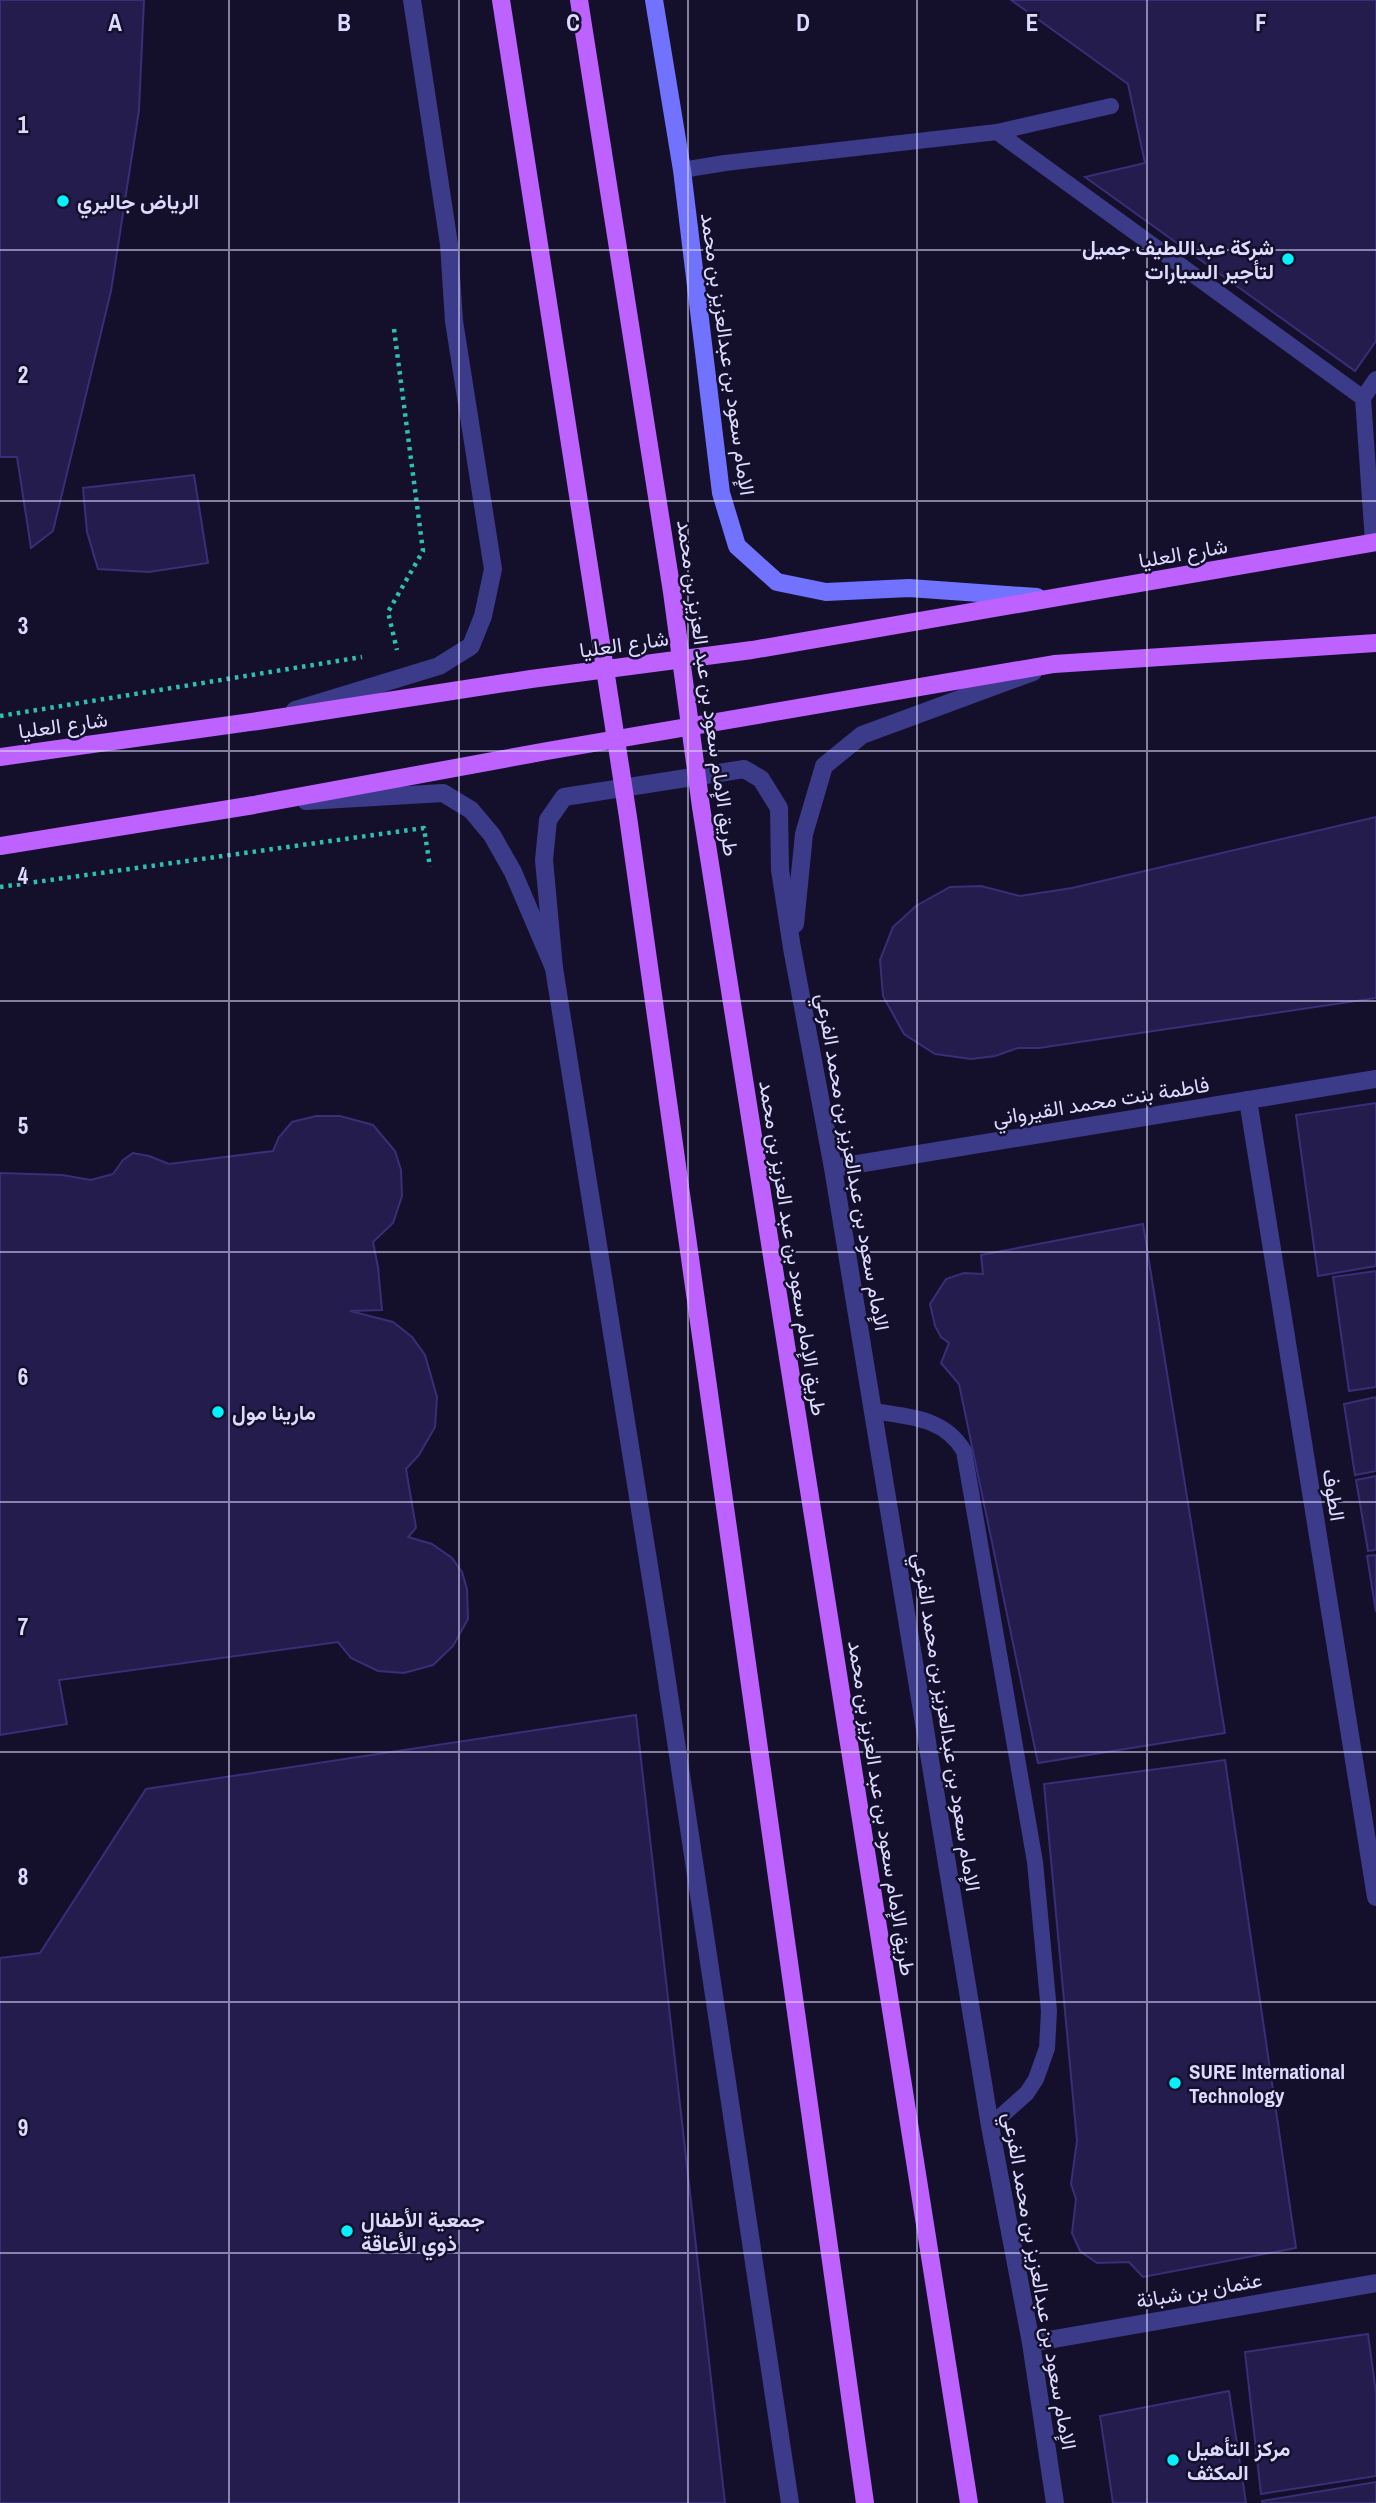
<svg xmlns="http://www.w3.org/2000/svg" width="1376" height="2503" viewBox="0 0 1376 2503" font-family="'Archivo Narrow',Vazirmatn,sans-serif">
	<rect width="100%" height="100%" fill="#14102b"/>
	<!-- building -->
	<g fill="#241c4c" stroke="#392e78" stroke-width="2">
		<path d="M0,0H144L139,110L111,291L53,531L31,548L17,457H0Z"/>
		<path d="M1011,0H1376V341L1355,371L1085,177L1145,163L1128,84Z"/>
		<path d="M194,475L208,563L149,572L98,569L87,532L83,488Z"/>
		<path d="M1376,817V998L1039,1048H1018L995,1056L971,1059L935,1054L904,1034L883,996L880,960L893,927L916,906L950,887L981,886L1020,896L1072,888Z"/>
		<path d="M1376,1103V1266L1318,1276L1296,1115Z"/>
		<path d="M316,1116H340L373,1125L395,1151L401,1170L402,1196L393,1223L373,1242L378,1267L382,1310L350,1311L393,1322L412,1337L425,1355L437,1397L435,1427L419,1455L406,1469L416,1528L408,1537L432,1544L452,1558L462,1572L467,1589L468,1619L453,1646L433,1665L404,1673L378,1671L351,1658L338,1642L59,1680L67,1724L0,1735V1173L62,1175L91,1180L113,1174L123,1160L133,1153L149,1156L169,1164L273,1151L279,1137L292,1122Z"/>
		<path d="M1143,1224L1225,1733L1038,1763L959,1384L941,1363L949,1343L941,1337L935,1326L930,1304L946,1279L964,1273L983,1274L981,1255Z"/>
		<path d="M1376,1271V1387L1349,1391L1333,1277Z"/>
		<path d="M1376,1397V1471L1355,1475L1344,1404Z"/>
		<path d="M1376,1476V1550L1368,1551L1356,1480Z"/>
		<path d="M1376,1555V1612L1367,1556Z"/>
		<path d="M636,1715L725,2503H0V1958L40,1953L146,1789Z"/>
		<path d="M1225,1760L1296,2248L1143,2277L1129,2262L1097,2263L1080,2251L1072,2233L1076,2199L1071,2184L1077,2141L1044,1784Z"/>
		<path d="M1368,2334L1376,2393V2476L1261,2494L1245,2352Z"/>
		<path d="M1229,2391L1246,2503H1113L1100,2416Z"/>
		<path d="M1376,2482V2503H1262V2501Z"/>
	</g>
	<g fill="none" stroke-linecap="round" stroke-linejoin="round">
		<!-- path -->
		<g stroke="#2ebfb0" stroke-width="4.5" stroke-dasharray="3.5 5" stroke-linecap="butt">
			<path d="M394,329L423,551L388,612L397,650"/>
			<path d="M0,716L362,657"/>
			<path d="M0,887L424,828L430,867"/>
		</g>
		<!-- service -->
		<g stroke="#3b3b8a" stroke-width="16">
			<path d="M997,132L1111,106"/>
			<path d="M682,170L725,163L997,132L1363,398L1373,542"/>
			<path d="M1363,398L1376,379"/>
			<path d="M873,1411C909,1417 944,1417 964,1451L1035,1862L1049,2011L1047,2048L1036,2079L1027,2093L990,2126"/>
		</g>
		<!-- minor -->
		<g stroke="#3b3b8a" stroke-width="18">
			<path d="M1248,1100L1376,1897"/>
			<path d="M833,1168L1376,1079"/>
			<path d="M1031,2343L1376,2283"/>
		</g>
		<!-- tertiary -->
		<g stroke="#3b3b8a" stroke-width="18">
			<path d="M295,710L439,666L471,646L483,616L493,569L454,321L449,244L412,0"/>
			<path d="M306,801L443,793L471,810L492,835L513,872L554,968L662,1648L790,2503"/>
			<path d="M795,924L804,834L824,766L862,735L1033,672"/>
			<path d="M554,968L544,860L548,820L564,797L744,769L761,779L779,808L780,870L792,948L833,1168L990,2126L1031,2343L1055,2503"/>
		</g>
		<!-- secondary -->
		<path stroke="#7173ff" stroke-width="18" d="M654,0L682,170L721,493L737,546L777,582L826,592L909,588L1037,597"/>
		<!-- primary -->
		<g stroke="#bd61ff" stroke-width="18">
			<path d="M501,0L628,817L865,2503"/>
			<path d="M579,0L672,592L701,807L969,2503"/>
			<path d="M0,757L258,721L531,679L752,650L1376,542"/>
			<path d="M0,846L254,805L547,751L1054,664L1376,643"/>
		</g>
	</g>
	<!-- grid -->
	<path fill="none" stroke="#dcdaff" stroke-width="2" stroke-opacity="0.55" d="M229,0V2503M459,0V2503M688,0V2503M917,0V2503M1147,0V2503M0,250H1376M0,501H1376M0,751H1376M0,1001H1376M0,1252H1376M0,1502H1376M0,1752H1376M0,2002H1376M0,2253H1376"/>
	<!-- markers -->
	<g fill="#06f1ff" stroke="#14102b" stroke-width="2.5">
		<circle cx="63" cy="201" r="7"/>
		<circle cx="1288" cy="259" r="7"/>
		<circle cx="218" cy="1412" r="7"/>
		<circle cx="1175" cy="2083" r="7"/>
		<circle cx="347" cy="2231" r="7"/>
		<circle cx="1173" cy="2460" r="7"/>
	</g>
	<g text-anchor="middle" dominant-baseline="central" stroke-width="5" stroke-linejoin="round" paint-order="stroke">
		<!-- poi labels -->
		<g font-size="21" font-weight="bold" fill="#dcdaff" stroke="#14102b" text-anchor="start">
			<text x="77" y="201">الرياض جاليري</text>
			<text x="1274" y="247" text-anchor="end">شركة عبداللطيف جميل<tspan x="1274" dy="24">لتأجير السيارات</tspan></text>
			<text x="232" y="1412">مارينا مول</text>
			<text x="1189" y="2071">SURE International<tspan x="1189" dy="24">Technology</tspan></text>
			<text x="361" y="2219">جمعية الأطفال<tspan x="361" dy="24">ذوي الأعاقة</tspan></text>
			<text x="1187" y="2448">مركز التأهيل<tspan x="1187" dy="24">المكثف</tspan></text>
		</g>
		<!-- street labels -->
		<g font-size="21" fill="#dcdaff" stroke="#14102b">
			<text transform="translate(728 354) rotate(82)">الإمام سعود بن عبدالعزيز بن محمد</text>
			<text transform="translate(1183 553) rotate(-10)">شارع العليا</text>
			<text transform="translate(624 644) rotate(-8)">شارع العليا</text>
			<text transform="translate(708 688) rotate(82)">طريق الإمام سعود بن عبد العزيز بن محمد</text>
			<text transform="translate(63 725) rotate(-8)">شارع العليا</text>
			<text transform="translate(1101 1101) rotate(-9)">فاطمة بنت محمد القيرواني</text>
			<text transform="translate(853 1162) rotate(80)">الإمام سعود بن عبدالعزيز بن محمد الفرعي</text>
			<text transform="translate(793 1248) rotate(81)">طريق الإمام سعود بن عبد العزيز بن محمد</text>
			<text transform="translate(1334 1495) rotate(81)">الطوف</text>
			<text transform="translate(947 1722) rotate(81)">الإمام سعود بن عبدالعزيز بن محمد الفرعي</text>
			<text transform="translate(882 1808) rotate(81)">طريق الإمام سعود بن عبد العزيز بن محمد</text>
			<text transform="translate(1040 2281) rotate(80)">الإمام سعود بن عبدالعزيز بن محمد الفرعي</text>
			<text transform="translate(1199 2290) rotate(-10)">عثمان بن شبانة</text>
		</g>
	</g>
	<g font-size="23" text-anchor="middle" font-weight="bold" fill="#dcdaff" stroke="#14102b" stroke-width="5" stroke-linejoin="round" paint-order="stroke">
		<text x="115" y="31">A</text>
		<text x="344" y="31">B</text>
		<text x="573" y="31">C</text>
		<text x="803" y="31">D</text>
		<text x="1032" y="31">E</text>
		<text x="1261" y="31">F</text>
		<text x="23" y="133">1</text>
		<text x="23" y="383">2</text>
		<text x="23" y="634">3</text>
		<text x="23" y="884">4</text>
		<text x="23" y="1134">5</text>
		<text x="23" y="1385">6</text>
		<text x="23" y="1635">7</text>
		<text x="23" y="1885">8</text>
		<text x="23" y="2136">9</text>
	</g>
</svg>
